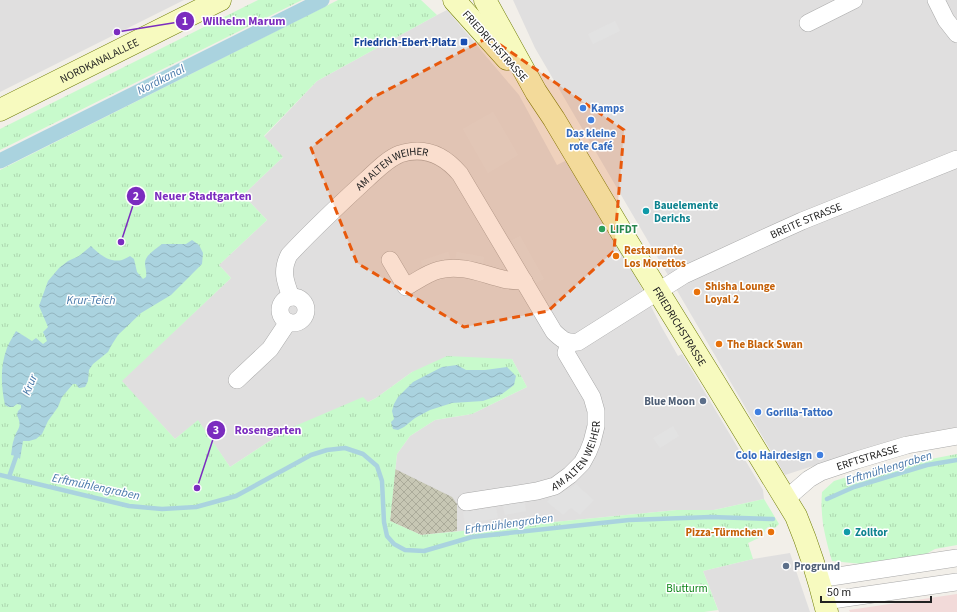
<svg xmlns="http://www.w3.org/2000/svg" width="957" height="612" viewBox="0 0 957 612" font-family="'Source Sans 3',sans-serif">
	<defs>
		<pattern id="construction-cross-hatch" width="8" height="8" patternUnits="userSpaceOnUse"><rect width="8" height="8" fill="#c7c7b4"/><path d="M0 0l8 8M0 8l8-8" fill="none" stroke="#abab9a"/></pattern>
		<pattern id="park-tufts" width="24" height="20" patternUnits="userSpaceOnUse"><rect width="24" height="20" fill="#c8facc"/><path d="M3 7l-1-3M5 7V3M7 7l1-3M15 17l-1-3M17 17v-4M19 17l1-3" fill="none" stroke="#acd6af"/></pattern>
		<pattern id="water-waves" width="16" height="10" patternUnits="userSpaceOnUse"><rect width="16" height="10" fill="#aad3df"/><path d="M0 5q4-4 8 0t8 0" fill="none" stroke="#92b5bf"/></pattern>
	</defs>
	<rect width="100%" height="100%" fill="#f2efe9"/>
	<!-- residential -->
	<g fill="#e0dfdf">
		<path d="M0,0H184L0,92Z"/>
		<path d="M513,0H957V427L906,436L785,475L535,48Z"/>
		<path d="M447,10L519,95L557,165L567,160L637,279L661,326L678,356L682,354L763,490L764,499L714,510H677L421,535L390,521L397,454L410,436L435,420L472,414L527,387L512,359L412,372L376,398L368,402L288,429L230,467L198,421L175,439L121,381L231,278L219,265L267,220L243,195L283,157L264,137L317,81L437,15Z"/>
		<path d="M790,553L810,612H719L703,571L753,559Z"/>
	</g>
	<!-- commercial -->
	<path fill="#f2dad9" d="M957,594V612H850L849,610Z"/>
	<!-- construction -->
	<path fill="url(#construction-cross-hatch)" d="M395,469L452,497L457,504V531L421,535L390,521Z"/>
	<!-- park -->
	<g fill="url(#park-tufts)">
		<path d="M258,0H302L0,150V129Z"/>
		<path d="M338,0H421L437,15L317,81L264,136L283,157L243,195L267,220L219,265L231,278L122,381L175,439L198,420L230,467L288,429L363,397L368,402L376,398L412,372L447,356L512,359L527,387L472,414L435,420L410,436L397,454L390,521L421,535L677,510H714L764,499L779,524L775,528L768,527L765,530L763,536L748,543L753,559L703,571L718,610L704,612H0V170Z"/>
		<path d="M957,454V545L935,549L921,557L872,565L832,561C825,537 820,518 822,492L834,481L863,472Z"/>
	</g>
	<!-- parking -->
	<g fill="#e2e2e2">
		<path d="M615,21L620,31L593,44L588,34Z"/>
		<path d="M493,112L518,155L488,173L463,129Z"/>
		<path d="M520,236L544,279L534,284L510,241Z"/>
		<path d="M448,252L451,261L424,270L421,261Z"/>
		<path d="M457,252L484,257L482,267L455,261Z"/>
		<path d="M673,426L679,436L660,448L653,438Z"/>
		<path d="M576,484L594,500L580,515L571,508L563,515L547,502L554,492L565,488L566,490H568Z"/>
		<path d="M524,499L526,511L505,515L502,503Z"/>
		<path d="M496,507L498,518L465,524L463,512Z"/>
	</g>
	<!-- water -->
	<g fill="url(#water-waves)">
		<path d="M192,240L199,245L203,253L202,264L171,295L141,313L118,335L111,346L108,352L93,364L89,370L88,381L85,387L79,388L76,384H73L62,397L58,407L48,421L42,434L36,439L29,441H23L20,459L16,456L11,455C12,450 12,444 14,439C17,428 23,428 17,415L18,411L21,408V405L17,404L13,407H9L5,405C1,386 0,366 7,348C9,342 13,337 16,331L32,341L36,338L43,344L47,341L43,332L48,327L39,306L48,281L59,268L68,261L79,256L91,246C99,254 109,263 122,260C125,259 128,257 130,256L134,259L137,272L143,279L146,277C147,271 145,268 145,263C145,255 156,249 162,244H186Z"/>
		<path d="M457,365L466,370H485L507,367L516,376L514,385L502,394L483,401L452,403L430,410L415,418L404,427L398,430L393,429L391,422L394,419L392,411L394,404L398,397L413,382L442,367Z"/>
	</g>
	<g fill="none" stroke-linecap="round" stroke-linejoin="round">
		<!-- stream -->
		<g stroke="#aad3df" stroke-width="4.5">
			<path d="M0,475L129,506L162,509L196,507L236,496L311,455L327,450L345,448L363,454L377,466L382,481L384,522L387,536L394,544L405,550L424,551L472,537L629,520L711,517L773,519"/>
			<path d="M9,477L18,451"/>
			<path d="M827,499L854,487L927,465L957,460"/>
		</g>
		<!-- canal -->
		<path stroke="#aad3df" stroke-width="15" d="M0,161L322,0"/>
		<!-- street casing -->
		<g stroke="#a9a9a9" stroke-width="18">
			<g id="street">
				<path d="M936,0L946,20L957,34"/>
				<path d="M808,23L854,0"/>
				<path d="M390,260L406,287C417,281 427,273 439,270C461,264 482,274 503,279C510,281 517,281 524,281"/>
				<path id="s1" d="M291,297C285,281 281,271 289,255C313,229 340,204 366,180C376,171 387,159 400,154C424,146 444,155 460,174L554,332C563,340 565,343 578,342L684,275L771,235L802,221L957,159"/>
				<circle cx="293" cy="310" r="13"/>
				<path d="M237,380L270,349L288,322"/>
				<path id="s2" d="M786,499L809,479L821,472L857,460L907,445L957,436"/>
				<path id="s3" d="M466,502L537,491L555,486L570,475L582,463L588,452L592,442L596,426V411L592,397L566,353L569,343"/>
				<path d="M818,579L957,558"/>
				<path d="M825,601L957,582"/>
			</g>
		</g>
		<!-- secondary casing -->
		<g stroke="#707d05" stroke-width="23">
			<g id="secondary">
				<path d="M454,0L507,59"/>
				<path id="s4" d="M485,0L536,92L554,119L625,238L713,380L796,516C809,547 819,579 827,612"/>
				<path id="s5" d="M0,110L220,0"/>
			</g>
		</g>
		<!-- street -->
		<use href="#street" stroke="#fff" stroke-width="17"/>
		<!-- secondary -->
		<use href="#secondary" stroke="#f7fabf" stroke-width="22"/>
	</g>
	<!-- marked area -->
	<path fill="#e8590c" fill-opacity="0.2" stroke="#e8590c" stroke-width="3" stroke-dasharray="8 5" stroke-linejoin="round" d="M489,37L624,130L614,251L548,311L464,327L357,263L311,148L372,98Z"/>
	<!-- markers -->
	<rect fill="#1a4fb4" stroke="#fff" stroke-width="1.5" x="460" y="38" width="8" height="8" rx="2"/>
	<g fill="#3f7fe0" stroke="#fff" stroke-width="1.5">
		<circle cx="583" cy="108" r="4"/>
		<circle cx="591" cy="120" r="4"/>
		<circle cx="758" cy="412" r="4"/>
		<circle cx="820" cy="455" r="4"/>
	</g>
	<g fill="#0f9aa8" stroke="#fff" stroke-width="1.5">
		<circle cx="646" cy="211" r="4"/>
		<circle cx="847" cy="532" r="4"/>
	</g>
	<circle fill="#2e9e5b" stroke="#fff" stroke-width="1.5" cx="602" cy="229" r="4"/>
	<g fill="#e8710a" stroke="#fff" stroke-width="1.5">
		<circle cx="616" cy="256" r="4"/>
		<circle cx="697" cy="292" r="4"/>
		<circle cx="719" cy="344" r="4"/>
		<circle cx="771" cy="532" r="4"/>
	</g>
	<g fill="#5c6f8a" stroke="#fff" stroke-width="1.5">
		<circle cx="703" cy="401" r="4"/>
		<circle cx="786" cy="566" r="4"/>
	</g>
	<g text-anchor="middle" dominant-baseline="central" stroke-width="3" stroke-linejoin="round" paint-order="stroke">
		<!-- transit labels -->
		<g font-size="11" font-weight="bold" fill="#164399" stroke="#fff" text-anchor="end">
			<text x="456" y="42">Friedrich-Ebert-Platz</text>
		</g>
		<!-- street labels -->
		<g font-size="11" fill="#222" stroke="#fff">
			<text transform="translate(495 46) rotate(48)">FRIEDRICHSTRASSE</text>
			<text stroke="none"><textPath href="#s5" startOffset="111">NORDKANALALLEE</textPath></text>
			<text stroke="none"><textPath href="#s1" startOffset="181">AM ALTEN WEIHER</textPath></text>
			<text stroke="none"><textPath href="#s1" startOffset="732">BREITE STRASSE</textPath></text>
			<text stroke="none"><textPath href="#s4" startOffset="380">FRIEDRICHSTRASSE</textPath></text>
			<text stroke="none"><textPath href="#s3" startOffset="129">AM ALTEN WEIHER</textPath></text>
			<text stroke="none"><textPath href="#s2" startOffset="93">ERFTSTRASSE</textPath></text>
		</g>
		<!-- shop labels -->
		<g font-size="11" font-weight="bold" fill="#366cbe" stroke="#fff" text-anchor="start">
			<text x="591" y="108">Kamps</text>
			<text x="591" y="133" text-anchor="middle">Das kleine<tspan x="591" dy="13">rote Café</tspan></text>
			<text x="766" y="412">Gorilla-Tattoo</text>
			<text x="812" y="455" text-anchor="end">Colo Hairdesign</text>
		</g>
		<!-- culture labels -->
		<g font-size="11" font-weight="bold" fill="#0d838f" stroke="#fff" text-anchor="start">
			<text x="654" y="205">Bauelemente<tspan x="654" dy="13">Derichs</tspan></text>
			<text x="855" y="532">Zolltor</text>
		</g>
		<!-- leisure labels -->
		<g font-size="11" font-weight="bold" fill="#27864d" stroke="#fff" text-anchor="start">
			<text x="610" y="229">LIFDT</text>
		</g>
		<!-- food labels -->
		<g font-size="11" font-weight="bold" fill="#c56008" stroke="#fff" text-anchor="start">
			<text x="624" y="250">Restaurante<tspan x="624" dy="13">Los Morettos</tspan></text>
			<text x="705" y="286">Shisha Lounge<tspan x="705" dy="13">Loyal 2</tspan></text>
			<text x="727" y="344">The Black Swan</text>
			<text x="763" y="532" text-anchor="end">Pizza-Türmchen</text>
		</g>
		<!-- service labels -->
		<g font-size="11" font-weight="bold" fill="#4e5e75" stroke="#fff" text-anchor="end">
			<text x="695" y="401">Blue Moon</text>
			<text x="794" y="566" text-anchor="start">Progrund</text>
		</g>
		<!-- park labels -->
		<g font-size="11" fill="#0c8416" stroke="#fff">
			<text x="687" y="588">Blutturm</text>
		</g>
		<!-- water labels -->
		<g font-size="12" font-style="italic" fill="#4a7aab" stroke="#fff">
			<text transform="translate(161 80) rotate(-27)">Nordkanal</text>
			<text x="91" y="300">Krur-Teich</text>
			<text transform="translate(30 385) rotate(-68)">Krur</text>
			<text transform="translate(889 468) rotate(-17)">Erftmühlengraben</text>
			<text transform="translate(96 487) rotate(12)">Erftmühlengraben</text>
			<text transform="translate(509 524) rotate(-8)">Erftmühlengraben</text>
		</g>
	</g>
	<!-- callouts -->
	<path fill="none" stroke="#7b2cbf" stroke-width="1.5" d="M117 32L185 21M121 242L136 196M197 488L216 430"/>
	<g fill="#7b2cbf" stroke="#fff" stroke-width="1.5">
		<circle cx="117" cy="32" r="4"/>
		<circle cx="121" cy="242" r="4"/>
		<circle cx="197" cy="488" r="4"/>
		<circle cx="185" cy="21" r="10"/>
		<circle cx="136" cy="196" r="10"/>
		<circle cx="216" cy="430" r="10"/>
	</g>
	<g font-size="12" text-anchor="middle" font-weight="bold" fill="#fff">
		<text x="185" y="25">1</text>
		<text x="136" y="200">2</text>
		<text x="216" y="434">3</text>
	</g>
	<g font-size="12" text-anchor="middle" font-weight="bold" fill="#7b2cbf" stroke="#fff" stroke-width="3" stroke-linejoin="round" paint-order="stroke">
		<text x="244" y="25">Wilhelm Marum</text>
		<text x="203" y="200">Neuer Stadtgarten</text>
		<text x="268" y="434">Rosengarten</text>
	</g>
	<!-- scale -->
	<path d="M821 596v6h110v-6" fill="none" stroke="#222222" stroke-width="2"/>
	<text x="827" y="596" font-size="12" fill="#222222" stroke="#ffffff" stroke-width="3" paint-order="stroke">50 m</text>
</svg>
